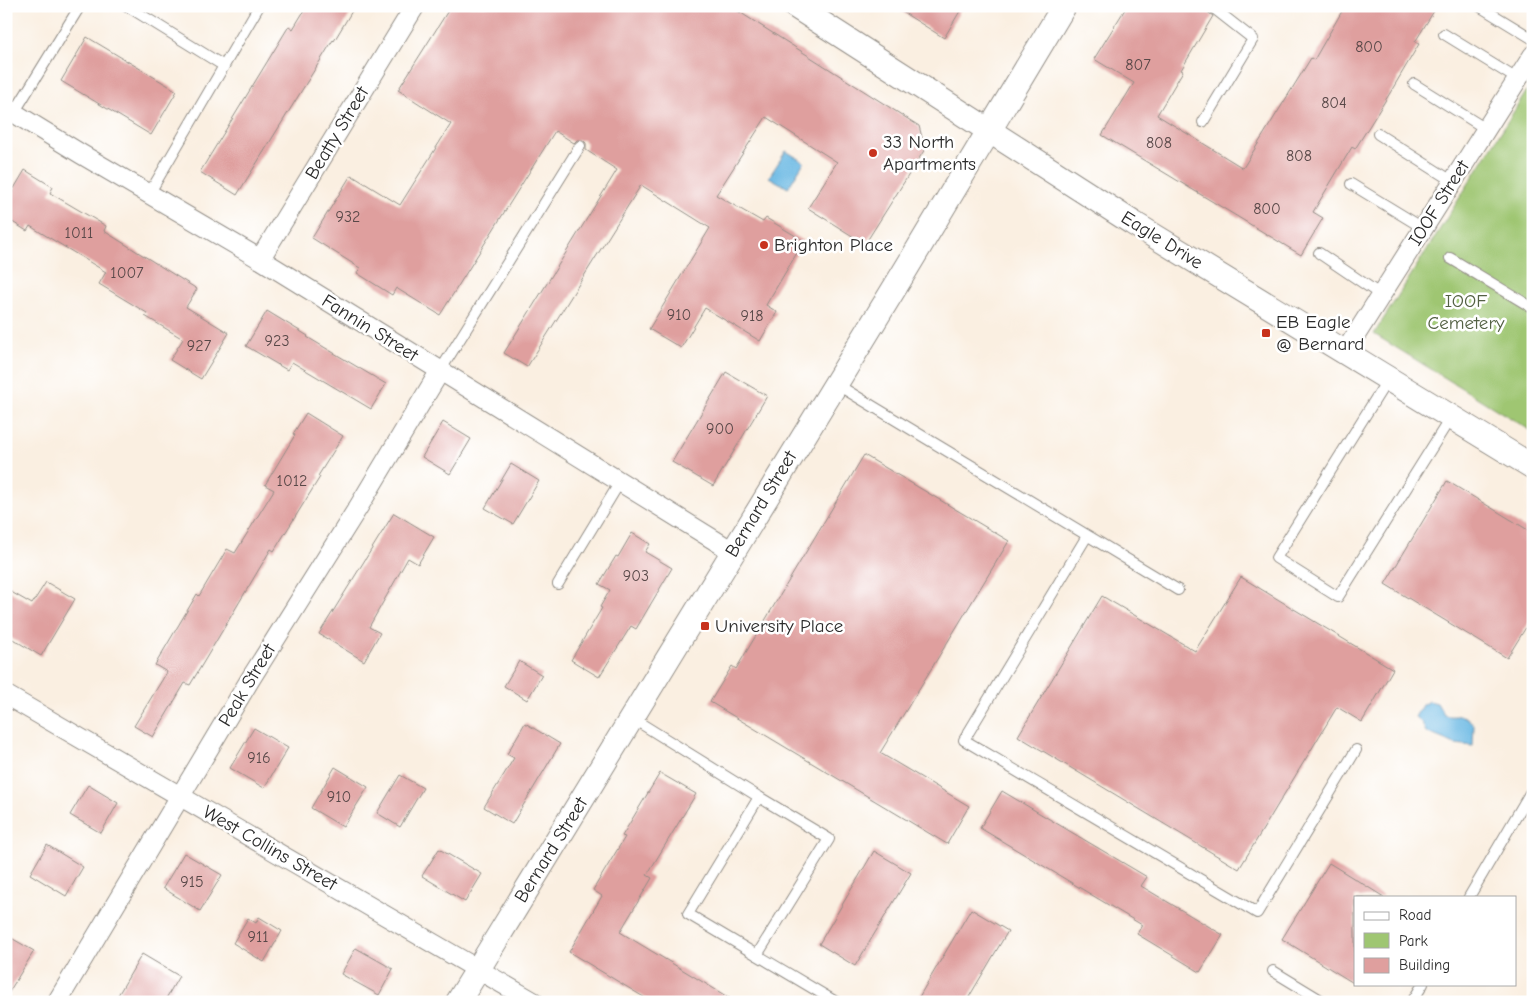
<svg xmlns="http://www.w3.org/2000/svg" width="1539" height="1008" viewBox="0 0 1539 1008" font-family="'Comic Neue',sans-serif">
	<rect width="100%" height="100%" fill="#fff"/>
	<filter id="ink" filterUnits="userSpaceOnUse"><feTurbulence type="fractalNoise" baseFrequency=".02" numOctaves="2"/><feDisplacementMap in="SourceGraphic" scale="10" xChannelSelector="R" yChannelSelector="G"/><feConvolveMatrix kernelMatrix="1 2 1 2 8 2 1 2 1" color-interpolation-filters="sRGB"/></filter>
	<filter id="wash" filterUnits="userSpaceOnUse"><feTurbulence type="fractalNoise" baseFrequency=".0096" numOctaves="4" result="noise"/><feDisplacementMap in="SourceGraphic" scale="20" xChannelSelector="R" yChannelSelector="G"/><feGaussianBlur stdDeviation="1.12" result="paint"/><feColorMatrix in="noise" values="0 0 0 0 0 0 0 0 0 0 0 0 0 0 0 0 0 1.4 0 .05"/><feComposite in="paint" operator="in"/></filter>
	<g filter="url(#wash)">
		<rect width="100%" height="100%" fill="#faefe1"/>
		<!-- green -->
		<path fill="#9fc672" stroke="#65784e" d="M1533,81V432L1374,334Z"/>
		<!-- water -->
		<g fill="#69b8e3" stroke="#4a7287">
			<path d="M786,151L804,162L788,188L769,177Z"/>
			<path d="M1429,701L1437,703L1444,715C1458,719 1462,710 1474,725L1473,746L1455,744L1426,732L1422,723L1415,717L1422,705Z"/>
		</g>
		<g id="blocks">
			<!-- building -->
			<g fill="#df9f9e">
				<path d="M307,6H355L334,41L333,40L237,195L200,172L289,26L293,29Z"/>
				<path d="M451,6H730L919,126L925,149L865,244L808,208L837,162L766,117L716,195L763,222L766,218L804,241L766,305L777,312L760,341L705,308L681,348L649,329L710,228L641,185L527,367L504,353L617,170L586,150V143L583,140H577L574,143L555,131L440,315L396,288L392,295L357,273L360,268L312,238L351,175L400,205L451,124L398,90Z"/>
				<path d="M893,6H963L944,38Z"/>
				<path d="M1127,6H1204L1206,11L1213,16L1181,70L1183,71L1157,115L1243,168L1311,58L1314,60L1345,6H1437L1415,42L1419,44L1390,93L1355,149L1352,147L1313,212L1323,218L1301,255L1102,135L1134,83L1094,59Z"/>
				<path d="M87,37L177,91L151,135L61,81Z"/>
				<path d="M25,170L53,187L50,193L106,226L104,231L197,289L186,307L229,333L201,379L170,360L183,339L145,316L147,313L99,284L106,272L30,226L27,231L6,218V202Z"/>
				<path d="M267,311L308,336L307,337L386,384L371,409L292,362L287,370L246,346Z"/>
				<path d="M726,372L767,396L713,486L672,462Z"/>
				<path d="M306,413L343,436L318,476L320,477L274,551L271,549L190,685L185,683L153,737L134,726L167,672L155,665L197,594L199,596L227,549L235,553L274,490L265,485L295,435L293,434Z"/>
				<path d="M443,422L471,439L450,474L422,457Z"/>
				<path d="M864,455L1009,541L880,753L969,806L947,844L710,702L732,666L736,669Z"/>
				<path d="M511,464L539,481L513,524L485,508Z"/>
				<path d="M1447,481L1533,533V616L1507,658L1385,584Z"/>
				<path d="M394,513L434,537L418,564L408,558L369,627L380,633L364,661L319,634Z"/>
				<path d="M632,533L650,544L645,552L672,568L636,629L631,626L599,677L571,660L602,608L600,607L610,590L599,584L616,556L618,557Z"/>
				<path d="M1241,577L1393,669L1362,722L1337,707L1239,869L1018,736L1102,596L1195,651Z"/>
				<path d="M46,582L75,599L41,656L6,635V589L32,604Z"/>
				<path d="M519,661L542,675L527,700L504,686Z"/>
				<path d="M525,723L560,744L512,824L484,807L514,758L507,754Z"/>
				<path d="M254,728L288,748L264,788L230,768Z"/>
				<path d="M335,767L368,787L343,827L311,808Z"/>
				<path d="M660,773L696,794L647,875L652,878L620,932L736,1002H652L569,952L602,896L593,890L625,837L622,836Z"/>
				<path d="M400,775L423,788L400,827L377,813Z"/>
				<path d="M88,785L118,803L101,833L70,815Z"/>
				<path d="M1002,791L1147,877L1141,886L1223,935L1200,972L1137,934L1142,925L980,828Z"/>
				<path d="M47,845L83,867L66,896L30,874Z"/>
				<path d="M439,849L482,874L465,902L422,876Z"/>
				<path d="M874,851L911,873L855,966L819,944Z"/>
				<path d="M184,853L222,875L200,911L163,888Z"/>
				<path d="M1329,863L1384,897H1355V984L1282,939Z"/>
				<path d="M971,909L1008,931L966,1002H916Z"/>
				<path d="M259,917L282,931L264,962L233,943L248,918L256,923Z"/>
				<path d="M6,935L34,951L6,997Z"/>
				<path d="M356,948L393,969L379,995L341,974Z"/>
				<path d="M142,954L179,976L164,1002H114Z"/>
			</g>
		</g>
	</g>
	<g filter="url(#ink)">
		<use href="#blocks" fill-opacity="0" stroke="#928d86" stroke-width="1"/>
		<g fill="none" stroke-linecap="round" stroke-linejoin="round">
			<!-- service casing -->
			<g stroke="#928d86" stroke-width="12">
				<g id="service">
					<path d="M127,6L224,66"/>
					<path d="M1479,6L1533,39"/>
					<path d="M1444,34L1517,79"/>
					<path d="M1414,84L1486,129"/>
					<path d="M14,113L80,6"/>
					<path d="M1203,122L1253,39L1211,6"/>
					<path d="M1378,134L1452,181"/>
					<path d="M1351,184L1423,228"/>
					<path d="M149,194L259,6"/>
					<path d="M1319,253L1381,295"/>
					<path d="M1450,258L1533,308"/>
					<path d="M440,371L580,146"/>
					<path d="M1388,379L1276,558L1338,597L1451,417"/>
					<path d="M836,384L1178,590"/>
					<path d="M1087,536L964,740L1257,913L1356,750"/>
					<path d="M558,584L620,482"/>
					<path d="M632,718L759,797L688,914L836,1002"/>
					<path d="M1469,897L1533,788"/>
					<path d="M757,955L829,839L759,797"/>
					<path d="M1273,971L1324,1002"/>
					<path d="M1412,1002L1423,984"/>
				</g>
			</g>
			<!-- minor casing -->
			<g stroke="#928d86" stroke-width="21">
				<g id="minor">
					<path d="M6,108L81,154L260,259L732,551"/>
					<path d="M260,259L415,6"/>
					<path d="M1345,352L1533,55"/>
					<path d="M6,695L534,1002"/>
					<path d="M57,1002L251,678L359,506L440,371"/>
				</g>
			</g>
			<!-- tertiary casing -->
			<g stroke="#928d86" stroke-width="26">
				<g id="tertiary">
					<path d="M795,6L1133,223L1533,467"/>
					<path d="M458,1002L900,279L1064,6"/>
				</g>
			</g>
			<!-- service -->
			<use href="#service" stroke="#fff" stroke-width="10"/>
			<!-- minor -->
			<use href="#minor" stroke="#fff" stroke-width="19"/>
			<!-- tertiary -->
			<use href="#tertiary" stroke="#fff" stroke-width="24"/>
		</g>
	</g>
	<!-- markers -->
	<g fill="#c8321e" stroke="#fff" stroke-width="2">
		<circle cx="873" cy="153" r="5"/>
		<circle cx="764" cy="245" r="5"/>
		<rect x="1261" y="328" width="10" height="10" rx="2.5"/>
		<rect x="700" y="621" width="10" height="10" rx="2.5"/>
	</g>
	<g text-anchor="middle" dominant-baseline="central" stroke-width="5" stroke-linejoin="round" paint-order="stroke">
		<!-- number labels -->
		<g font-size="16" fill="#584848">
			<text x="1369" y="47">800</text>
			<text x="1138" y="65">807</text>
			<text x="1334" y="103">804</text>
			<text x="1159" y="143">808</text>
			<text x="1299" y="156">808</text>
			<text x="1267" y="209">800</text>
			<text x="348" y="217">932</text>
			<text x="79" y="233">1011</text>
			<text x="127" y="273">1007</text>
			<text x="679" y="315">910</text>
			<text x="752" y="316">918</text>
			<text x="277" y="341">923</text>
			<text x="199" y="346">927</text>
			<text x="720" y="429">900</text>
			<text x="292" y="481">1012</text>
			<text x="636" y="576">903</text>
			<text x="259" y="758">916</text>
			<text x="339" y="797">910</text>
			<text x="192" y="882">915</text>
			<text x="258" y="937">911</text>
		</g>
		<!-- street labels -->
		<g font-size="19" fill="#2b2b2b" stroke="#fff">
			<text transform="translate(337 133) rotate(-59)">Beatty Street</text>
			<text transform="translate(1439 203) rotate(-58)">IOOF Street</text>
			<text transform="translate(1162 240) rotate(32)">Eagle Drive</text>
			<text transform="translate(370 328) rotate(32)">Fannin Street</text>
			<text transform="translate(761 504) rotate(-59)">Bernard Street</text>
			<text transform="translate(247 685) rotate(-59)">Peak Street</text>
			<text transform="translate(270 848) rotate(30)">West Collins Street</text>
			<text transform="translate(551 850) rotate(-58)">Bernard Street</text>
		</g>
		<!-- poi labels -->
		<g font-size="19" fill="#2b2b2b" stroke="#fff" text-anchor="start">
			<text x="883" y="142">33 North<tspan x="883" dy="22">Apartments</tspan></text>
			<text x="774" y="245">Brighton Place</text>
			<text x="1276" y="322">EB Eagle<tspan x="1276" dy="22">@ Bernard</tspan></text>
			<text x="715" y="626">University Place</text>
		</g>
		<!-- park labels -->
		<g font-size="19" fill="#546144" stroke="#fff">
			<text x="1466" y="301">IOOF<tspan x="1466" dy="22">Cemetery</tspan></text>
		</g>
	</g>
	<!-- margin -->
	<rect width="1539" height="1008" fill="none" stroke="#fff" stroke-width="25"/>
	<!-- legend -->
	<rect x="1354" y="896" width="162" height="90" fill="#ffffff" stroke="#aaaaaa"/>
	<rect x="1364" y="912" width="25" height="8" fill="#ffffff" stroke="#aaaaaa"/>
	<text x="1399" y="920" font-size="15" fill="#2b2b2b">Road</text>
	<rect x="1364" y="933" width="25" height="15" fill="#9fc672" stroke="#aaaaaa"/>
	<text x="1399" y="946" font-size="15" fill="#2b2b2b">Park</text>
	<rect x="1364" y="958" width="25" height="15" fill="#df9f9e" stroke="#aaaaaa"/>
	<text x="1399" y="970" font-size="15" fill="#2b2b2b">Building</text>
</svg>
